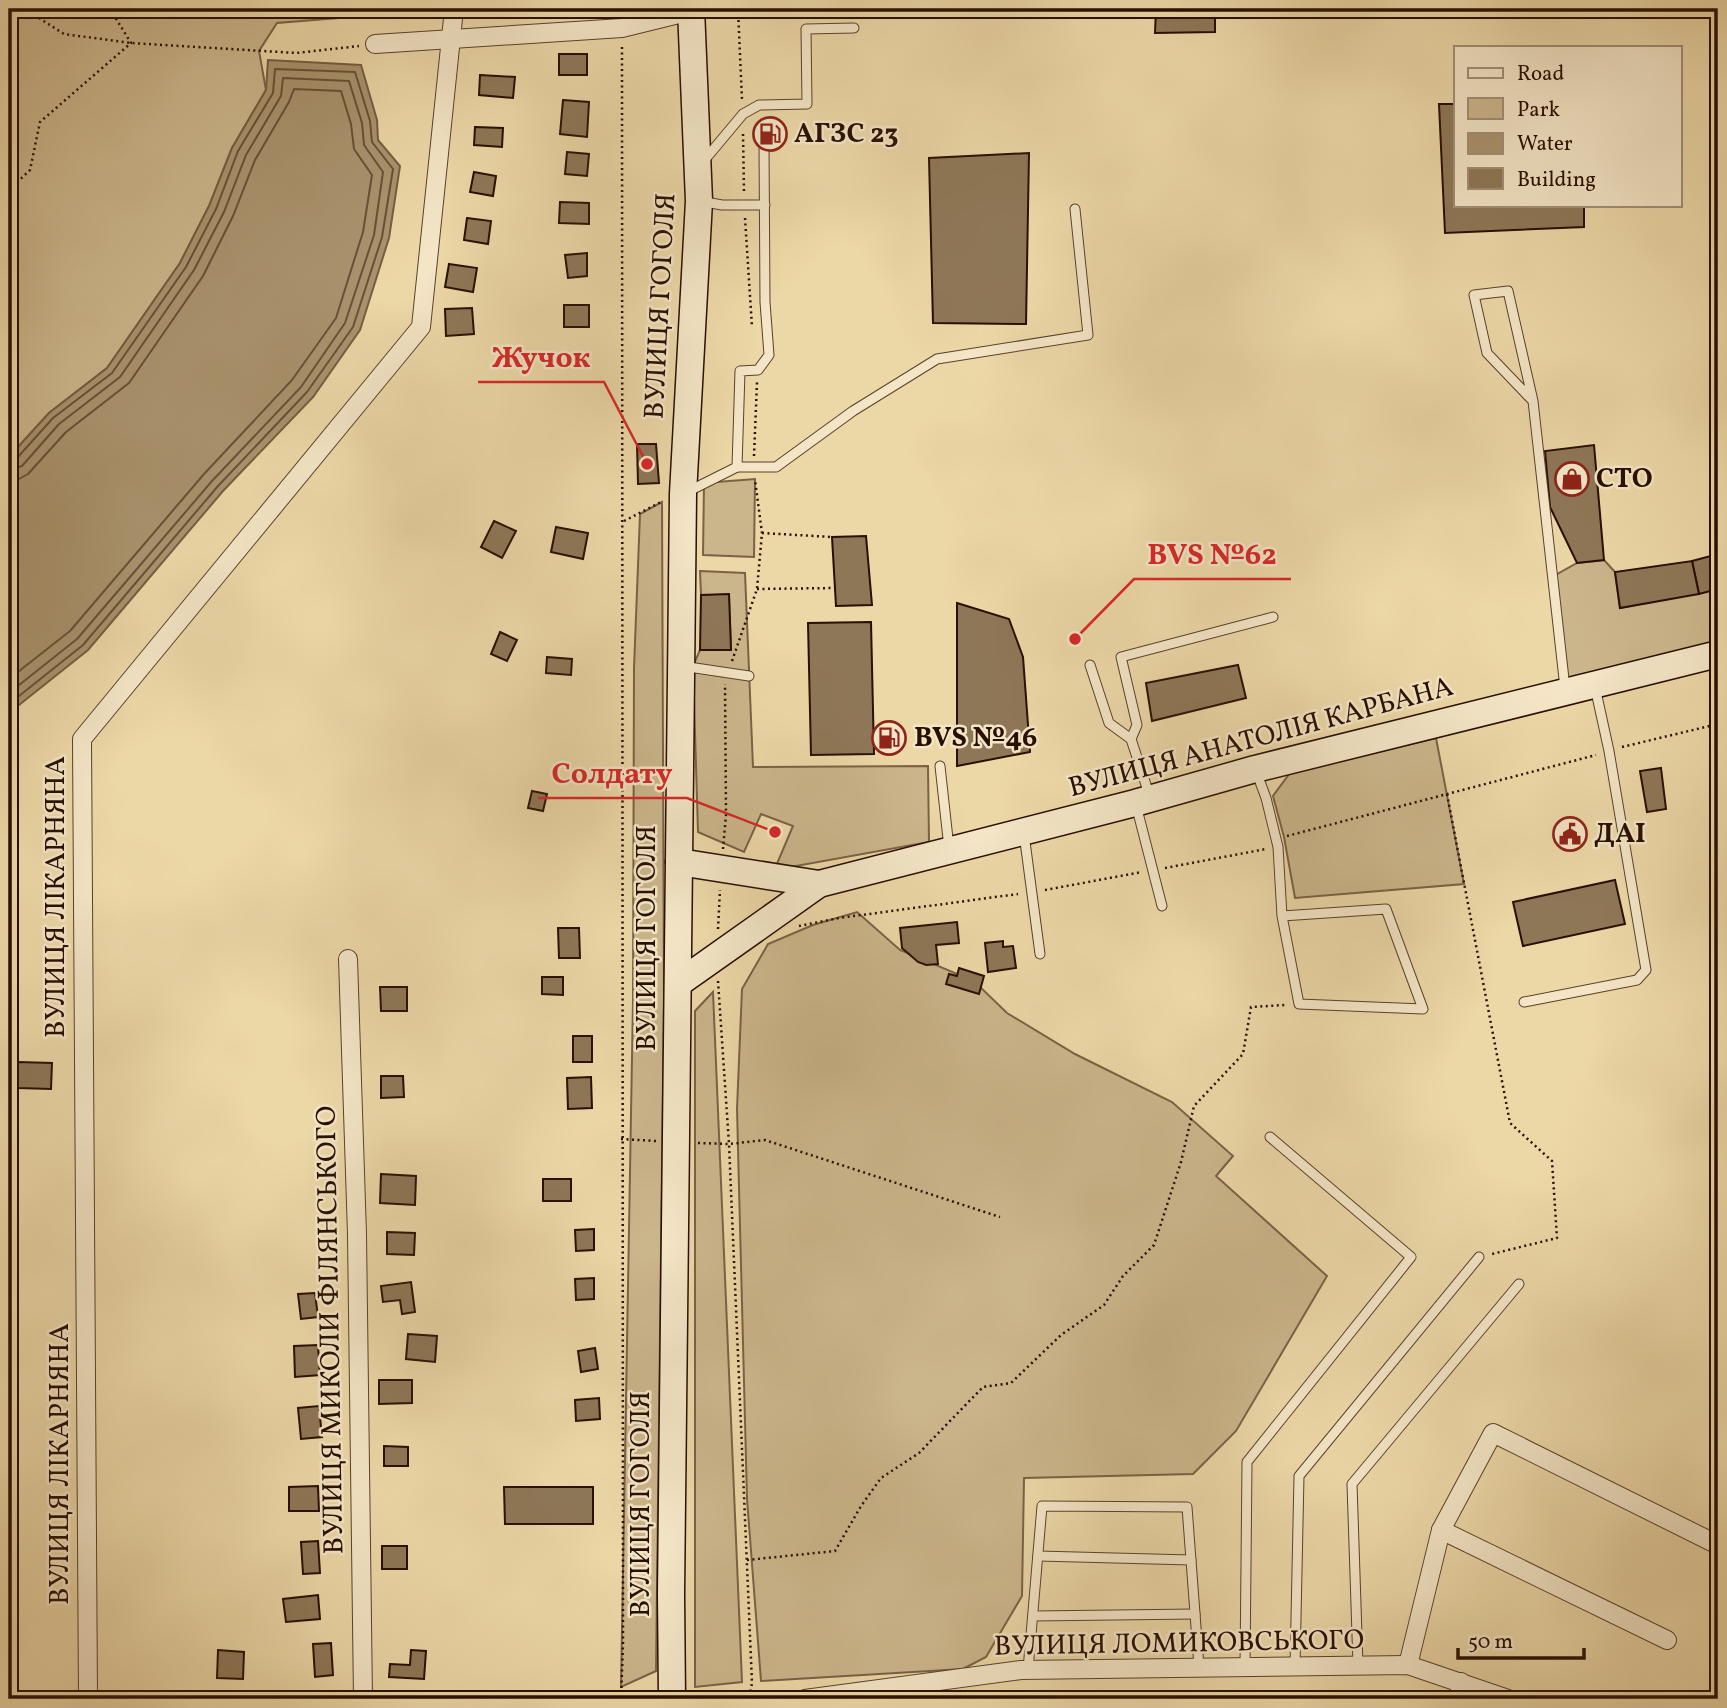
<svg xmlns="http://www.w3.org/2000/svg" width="1727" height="1708" viewBox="0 0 1727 1708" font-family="Vollkorn,serif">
	<rect width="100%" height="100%" fill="#ecd7a7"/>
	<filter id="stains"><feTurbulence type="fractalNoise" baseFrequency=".00286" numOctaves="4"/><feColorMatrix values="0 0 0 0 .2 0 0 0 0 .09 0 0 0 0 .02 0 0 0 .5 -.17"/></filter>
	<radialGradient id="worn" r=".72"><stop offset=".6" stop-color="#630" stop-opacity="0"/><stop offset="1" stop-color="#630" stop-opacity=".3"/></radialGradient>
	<!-- green -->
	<g fill="#cbb58b" stroke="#7a6246" stroke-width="2">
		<path d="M9,9H351L339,18L277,23L259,51L266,90L232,148L209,206L180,263L107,368L49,413L9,457Z"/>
		<path d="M755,479L754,557L703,555L704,483Z"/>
		<path d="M662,502L664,1000L656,1671L621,1687L633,1000L634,668L640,514Z"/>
		<path d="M1604,560L1615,572L1620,608L1718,589V654L1565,693L1552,577L1577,563Z"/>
		<path d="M700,571L745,573L753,767L928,766L929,842L785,868L776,866L793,826L761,814L744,852L698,832L693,666L700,650L731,649L729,595H701Z"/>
		<path d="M1436,738L1464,884L1295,898L1284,837L1273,796L1290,773Z"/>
		<path d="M857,912L900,950L974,981L1007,1013L1075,1054L1172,1102L1233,1156L1216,1176L1327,1276L1236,1431L1193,1474L1024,1478L1022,1596L986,1657L963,1669L761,1681L747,1499L737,1109L742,989L768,944L813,925Z"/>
		<path d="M713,992L742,1682L695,1687V1011Z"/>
	</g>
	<!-- water -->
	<path fill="#a9936e" stroke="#755e42" stroke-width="2" d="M268,60L361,65L377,120L378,140L400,166L389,238L360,330L313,397L223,491L88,650L9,713V457L49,413L107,368L180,263L209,206L232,148L266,90Z"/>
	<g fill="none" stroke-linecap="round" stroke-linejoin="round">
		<!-- shore -->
		<g stroke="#685137" stroke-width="2">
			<path d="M9,461L17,458L53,418L112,373L186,267L216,209L238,151L273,93L275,69L355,72L370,121L372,142L393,169L382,237L353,327L307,392L218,486L83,645L9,704"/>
			<path d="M9,470L22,466L59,424L120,377L194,270L224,212L246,155L281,96L283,78L349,81L362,123L364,145L383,172L374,235L345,323L301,387L212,481L77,639L9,693"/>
			<path d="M9,480L19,479L28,474L66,432L129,383L203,276L233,216L255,160L289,102L294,89L341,91L351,124L354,149L372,175L363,232L336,318L292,380L204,474L70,631L9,679"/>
		</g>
	</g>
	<!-- building -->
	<g fill="#8e7757" stroke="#280f00" stroke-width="2">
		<path d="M1156,9H1215V32L1155,33Z"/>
		<rect x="559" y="54" width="28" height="21"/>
		<path d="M480,75L515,77L513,98L479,95Z"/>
		<path d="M563,100L589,102L587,137L560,134Z"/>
		<path d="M1439,104H1456V205H1584V227L1445,233Z"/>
		<path d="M475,127L503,128L502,147L474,145Z"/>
		<path d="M567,152L589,154L587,176L565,174Z"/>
		<path d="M1029,153L1026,324L933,323L929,158Z"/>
		<path d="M474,172L496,176L493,196L470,192Z"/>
		<path d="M560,202L589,203V224L559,223Z"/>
		<path d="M467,218L491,221L488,244L464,240Z"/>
		<path d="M587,253V276L568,278L565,255Z"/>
		<path d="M449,264L477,268L473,292L445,287Z"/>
		<rect x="564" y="305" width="25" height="22"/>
		<path d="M472,308L474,334L446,336L445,309Z"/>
		<path d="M637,444H656L659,483L638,484Z"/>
		<path d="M1594,445L1604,560L1577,563L1550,507L1545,451Z"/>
		<path d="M494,521L516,531L502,558L481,547Z"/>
		<path d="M556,527L588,533L583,559L551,552Z"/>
		<path d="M866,536L872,605L836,606L832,537Z"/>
		<path d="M1718,554V589L1699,594L1692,561Z"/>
		<path d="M1692,561L1699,594L1620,608L1615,572Z"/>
		<path d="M729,594L731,650H700L701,595Z"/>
		<path d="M957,603L1009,619L1023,657L1030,752L957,766Z"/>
		<path d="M871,622L874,754L811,755L808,623Z"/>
		<path d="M500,632L517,640L507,661L491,654Z"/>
		<path d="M547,657L572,659L571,675L546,673Z"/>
		<path d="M1238,665L1246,698L1152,721L1146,683Z"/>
		<path d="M1661,768L1666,809L1647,812L1640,771Z"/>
		<path d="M532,791L547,794L543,811L528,808Z"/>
		<path d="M1615,880L1625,924L1523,946L1513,902Z"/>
		<path d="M957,922L959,943L936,945L938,964L926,965L918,962L902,948L900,928Z"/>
		<path d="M558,928H579L580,958H559Z"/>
		<path d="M1003,941V947L1013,946L1016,968L988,972L985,943Z"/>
		<path d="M959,968L984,976L979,994L946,984L949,974L957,976Z"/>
		<path d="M542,977H563V995L542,994Z"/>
		<path d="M380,987H407V1011H381Z"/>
		<rect x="573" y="1036" width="19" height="26"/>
		<path d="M18,1062L52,1063L51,1089L18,1088Z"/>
		<path d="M381,1076H403L404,1097L381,1098Z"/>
		<path d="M591,1077L592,1108L568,1109L567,1078Z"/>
		<path d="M381,1174L416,1176L415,1205L380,1203Z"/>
		<rect x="543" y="1179" width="28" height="22"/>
		<path d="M594,1229V1250L576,1251L575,1230Z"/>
		<path d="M387,1232L415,1233L414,1255L387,1254Z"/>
		<path d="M594,1278V1299L576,1300L575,1279Z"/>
		<path d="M411,1282L415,1312L402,1314L400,1300L383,1302L381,1286Z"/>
		<path d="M315,1293L318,1317L301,1319L298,1294Z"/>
		<path d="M408,1334L437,1336L435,1362L406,1359Z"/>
		<path d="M318,1345L320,1375L295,1377L294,1346Z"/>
		<path d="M595,1348L598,1369L581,1372L578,1351Z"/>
		<path d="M379,1380H412V1403L379,1404Z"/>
		<path d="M599,1398L600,1419L576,1421L575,1400Z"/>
		<path d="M319,1406L322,1437L301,1439L298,1408Z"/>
		<path d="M384,1446L408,1447V1466H384Z"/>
		<path d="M318,1486L319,1511H289V1487Z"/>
		<path d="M504,1487H593V1524H505Z"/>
		<path d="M318,1541L320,1573L303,1574L301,1542Z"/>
		<rect x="382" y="1546" width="25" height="23"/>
		<path d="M318,1595L320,1619L286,1622L283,1599Z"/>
		<path d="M331,1643L333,1675L315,1677L313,1644Z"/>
		<path d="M218,1650L244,1652L243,1679L217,1678Z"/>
		<path d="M411,1650L426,1651L424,1679L389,1677L390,1664L410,1665Z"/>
	</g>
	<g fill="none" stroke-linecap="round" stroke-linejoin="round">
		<!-- lane casing -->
		<g stroke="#59412a" stroke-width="11">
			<g id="lane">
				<path d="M702,163L743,114L759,105L807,104L806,29L854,28"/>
				<path d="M700,201L722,205H765"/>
				<path d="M1533,401L1487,353L1474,295L1508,291L1533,401L1565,688"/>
				<path d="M737,467H776L853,411L937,359L1088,335L1075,209"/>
				<path d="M687,492L737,467L740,371L758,370L769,355L765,302L764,146"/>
				<path d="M1090,665L1109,723L1131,739L1150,797"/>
				<path d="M682,666L749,676"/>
				<path d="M1131,739L1137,725L1121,657L1273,617"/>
				<path d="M940,766L949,848"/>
				<path d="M1256,771L1266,798L1278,847L1282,916L1299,1004L1423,1009L1386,909L1282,916"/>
				<path d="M1136,805L1162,906"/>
				<path d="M1024,834L1040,954"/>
				<path d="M1524,1002L1637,980L1646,970L1609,751L1595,687"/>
				<path d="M1038,1556L1191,1560"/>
				<path d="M1033,1616L1195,1614"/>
				<path d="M1358,1665L1352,1484L1519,1284"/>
				<path d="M1295,1666L1299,1476L1479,1257"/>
				<path d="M1245,1667L1247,1462L1411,1257L1270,1137"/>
				<path d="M1028,1670L1042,1506L1187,1507L1199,1667"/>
			</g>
		</g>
		<!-- street casing -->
		<g stroke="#59412a" stroke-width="20">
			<g id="street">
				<path d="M375,44L622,28L691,11"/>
				<path d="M348,959L357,1234L363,1699"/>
				<path d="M1441,1530L1667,1640"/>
				<path d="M1408,1665L1441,1530L1493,1433L1718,1545"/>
				<path d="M88,1699L82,739L421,327L454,9"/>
				<path d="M805,1699L1021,1670L1408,1665L1508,1699"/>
				<path d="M1459,1699L1461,1682"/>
			</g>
		</g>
		<!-- secondary casing -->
		<g stroke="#280f00" stroke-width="29">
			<g id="secondary">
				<path d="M679,862L819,884"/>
				<path d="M679,983L819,884L1135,803L1255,769L1718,654"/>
				<path d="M672,1699L671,1594L683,494L699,201L691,9"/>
			</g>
		</g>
		<!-- path -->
		<g stroke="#280f00" stroke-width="2.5" stroke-dasharray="2 3.5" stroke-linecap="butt">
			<path d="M25,9L64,34L131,43L296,53L359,46"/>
			<path d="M738,9L742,100"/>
			<path d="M743,134L744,191"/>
			<path d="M9,190L30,170L40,122L131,43L110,9"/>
			<path d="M745,218L752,327"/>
			<path d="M754,456L757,382"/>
			<path d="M624,521L661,502"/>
			<path d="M762,533L832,537"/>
			<path d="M757,589L835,588"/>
			<path d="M732,661L757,589L762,533L755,480"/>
			<path d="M1622,747L1718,724"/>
			<path d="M1447,794L1510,1123L1552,1161L1557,1238L1492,1254"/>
			<path d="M1287,836L1596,755"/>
			<path d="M723,849L726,815L725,684"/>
			<path d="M1165,868L1266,849"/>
			<path d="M1045,890L1142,872"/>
			<path d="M799,926L839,918L1018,894"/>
			<path d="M718,929L720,890"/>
			<path d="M718,981L729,1144L752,1683L749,1699"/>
			<path d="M621,1139L656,1141"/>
			<path d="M698,1143L729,1144L765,1140L1000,1217"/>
			<path d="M747,1560L835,1551L861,1506L881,1478L919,1453L983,1387L1011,1383L1061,1335L1104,1305L1123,1276L1154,1245L1181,1162L1194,1106L1243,1054L1251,1007L1285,1005"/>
			<path d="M621,1699L623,1643L622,44"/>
		</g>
		<!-- lane -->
		<use href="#lane" stroke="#f3e5c6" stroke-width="9"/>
		<!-- street -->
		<use href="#street" stroke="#f3e5c6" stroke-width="18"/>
		<!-- secondary -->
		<use href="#secondary" stroke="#f3e5c6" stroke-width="26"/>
	</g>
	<!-- icons -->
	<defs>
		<g id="fuel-ring" transform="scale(1.75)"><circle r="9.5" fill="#f3e5c6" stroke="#8f2418" stroke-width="1.5"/><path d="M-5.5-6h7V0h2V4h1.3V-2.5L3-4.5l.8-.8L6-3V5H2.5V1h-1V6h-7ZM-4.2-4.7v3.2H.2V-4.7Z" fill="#8f2418"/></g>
		<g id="shop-ring" transform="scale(1.75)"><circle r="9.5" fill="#f3e5c6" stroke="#8f2418" stroke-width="1.5"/><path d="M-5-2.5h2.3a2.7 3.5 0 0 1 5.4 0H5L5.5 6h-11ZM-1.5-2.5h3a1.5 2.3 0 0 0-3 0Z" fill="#8f2418"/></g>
		<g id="civic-ring" transform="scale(1.75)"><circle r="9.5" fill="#f3e5c6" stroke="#8f2418" stroke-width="1.5"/><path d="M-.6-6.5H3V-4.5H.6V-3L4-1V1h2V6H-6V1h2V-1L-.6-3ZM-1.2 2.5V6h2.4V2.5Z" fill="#8f2418"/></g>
	</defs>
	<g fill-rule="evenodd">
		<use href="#fuel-ring" x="770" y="134"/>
		<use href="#shop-ring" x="1572" y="479"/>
		<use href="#fuel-ring" x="889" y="738"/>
		<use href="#civic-ring" x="1570" y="834"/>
	</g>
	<g text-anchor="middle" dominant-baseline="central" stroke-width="5" stroke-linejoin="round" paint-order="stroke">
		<!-- poi labels -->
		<g font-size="28" font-weight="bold" fill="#280f00" stroke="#f3e5c6" text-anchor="start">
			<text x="794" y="134">АГЗС 23</text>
			<text x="1596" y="479">СТО</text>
			<text x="914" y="738">BVS №46</text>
			<text x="1594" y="834">ДАІ</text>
		</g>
		<!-- street labels -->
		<g font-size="28" fill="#280f00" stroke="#f3e5c6">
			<text transform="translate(661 306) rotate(-87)">ВУЛИЦЯ ГОГОЛЯ</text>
			<text transform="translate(1261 738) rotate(-15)">ВУЛИЦЯ АНАТОЛІЯ КАРБАНА</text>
			<text transform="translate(56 897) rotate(-90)">ВУЛИЦЯ ЛІКАРНЯНА</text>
			<text transform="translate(647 938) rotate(-90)">ВУЛИЦЯ ГОГОЛЯ</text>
			<text transform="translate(331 1330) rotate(-91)">ВУЛИЦЯ МИКОЛИ ФІЛЯНСЬКОГО</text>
			<text transform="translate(60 1464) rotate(-90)">ВУЛИЦЯ ЛІКАРНЯНА</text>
			<text transform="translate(641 1504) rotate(-90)">ВУЛИЦЯ ГОГОЛЯ</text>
			<text transform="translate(1179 1644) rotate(-1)">ВУЛИЦЯ ЛОМИКОВСЬКОГО</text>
		</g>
	</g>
	<!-- callouts -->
	<path fill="none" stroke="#d62828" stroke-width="2.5" d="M647 464L604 382H478M1075 639L1134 579H1291M775 832L687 798H538"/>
	<g fill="#d62828" stroke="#f3e5c6" stroke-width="2.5">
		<circle cx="647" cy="464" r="7"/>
		<circle cx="1075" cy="639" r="7"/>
		<circle cx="775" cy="832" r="7"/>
	</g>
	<g font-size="30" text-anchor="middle" font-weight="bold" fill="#d62828" stroke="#f3e5c6" stroke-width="5" stroke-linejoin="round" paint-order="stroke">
		<text x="541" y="367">Жучок</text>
		<text x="1212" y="564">BVS №62</text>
		<text x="612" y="783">Солдату</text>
	</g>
	<!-- margin -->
	<rect width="1727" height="1708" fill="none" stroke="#ecd7a7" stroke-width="35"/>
	<rect x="10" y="10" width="1706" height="1687" fill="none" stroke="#280f00" stroke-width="3.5"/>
	<rect x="18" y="18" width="1692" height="1673" fill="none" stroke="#280f00" stroke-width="2"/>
	<!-- legend -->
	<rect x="1454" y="46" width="228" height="161" fill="#f3e5c6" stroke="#a28f77" stroke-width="2"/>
	<rect x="1468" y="68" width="35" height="10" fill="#f3e5c6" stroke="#a28f77" stroke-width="2"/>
	<text x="1517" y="80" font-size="21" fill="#280f00">Road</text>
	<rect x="1468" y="98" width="35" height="21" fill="#cbb58b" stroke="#a28f77" stroke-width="2"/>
	<text x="1517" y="116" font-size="21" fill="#280f00">Park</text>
	<rect x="1468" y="133" width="35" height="21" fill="#a9936e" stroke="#a28f77" stroke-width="2"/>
	<text x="1517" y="150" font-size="21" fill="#280f00">Water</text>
	<rect x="1468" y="168" width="35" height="21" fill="#8e7757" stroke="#a28f77" stroke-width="2"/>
	<text x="1517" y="186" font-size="21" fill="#280f00">Building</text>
	<!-- scale -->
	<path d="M1458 1648v10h126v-10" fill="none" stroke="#280f00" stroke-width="3.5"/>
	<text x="1468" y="1648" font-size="21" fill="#280f00" stroke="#f3e5c6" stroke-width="5" paint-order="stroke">50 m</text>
	<rect width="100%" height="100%" filter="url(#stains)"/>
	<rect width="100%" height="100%" fill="url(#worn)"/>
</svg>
